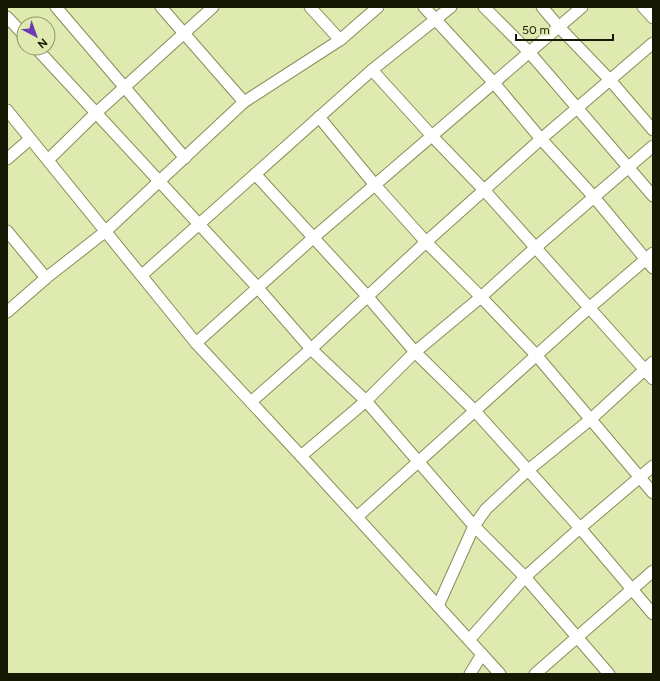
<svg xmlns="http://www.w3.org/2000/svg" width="660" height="681" viewBox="0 0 660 681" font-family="Figtree,sans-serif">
	<rect width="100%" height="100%" fill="#deeaaf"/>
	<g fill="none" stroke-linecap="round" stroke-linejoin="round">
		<!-- minor casing -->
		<g stroke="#859058" stroke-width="13">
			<g id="minor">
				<path d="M56,7L185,158"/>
				<path d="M161,7L244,102"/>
				<path d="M310,7L340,40"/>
				<path d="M424,7L494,83L541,139L594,197L653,268"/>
				<path d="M484,7L529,52L653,196"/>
				<path d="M542,7L559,27L610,80L653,130"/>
				<path d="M643,7L653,18"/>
				<path d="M7,17L24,35"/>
				<path d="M36,48L258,288L311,349L366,401L474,526L525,577L609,674"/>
				<path d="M372,70L432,136L484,190L653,379"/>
				<path d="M7,110L196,343L301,456L500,674"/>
				<path d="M319,117L375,185L426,242L481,297L537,356L653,493"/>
				<path d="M7,159L30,139"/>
				<path d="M48,160L96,113L213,7"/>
				<path d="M255,174L368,297L415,352L474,410L580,528L653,614"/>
				<path d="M7,231L46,278"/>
				<path d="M142,275L372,70L451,7"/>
				<path d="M7,312L46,278L106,231L244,102L340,40L378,7"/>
				<path d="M196,343L313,238L582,7"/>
				<path d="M251,402L311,349L426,242L541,139L653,43"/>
				<path d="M301,456L366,401L415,352L481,297L535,248L653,146"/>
				<path d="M357,517L589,308L653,253"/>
				<path d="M438,606L474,526L486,509L527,471L591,419L653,362"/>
				<path d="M469,640L525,577L580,528L653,466"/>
				<path d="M470,674L482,654"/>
				<path d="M535,674L653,571"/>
			</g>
		</g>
		<!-- minor -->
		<use href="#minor" stroke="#fff" stroke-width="11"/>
	</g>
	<!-- border -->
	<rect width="660" height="681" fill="none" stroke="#151803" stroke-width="16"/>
	<!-- north arrow -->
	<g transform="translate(36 36) rotate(139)"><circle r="19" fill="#deeaaf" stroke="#8e966a"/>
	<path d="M0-3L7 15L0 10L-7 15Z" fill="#6a3bb2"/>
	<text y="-6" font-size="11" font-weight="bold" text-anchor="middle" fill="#151803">N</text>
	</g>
	<!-- scale -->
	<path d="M516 34v6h97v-6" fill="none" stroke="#151803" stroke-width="2"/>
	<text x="522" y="34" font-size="12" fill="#151803" stroke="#deeaaf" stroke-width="3" paint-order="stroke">50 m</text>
</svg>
